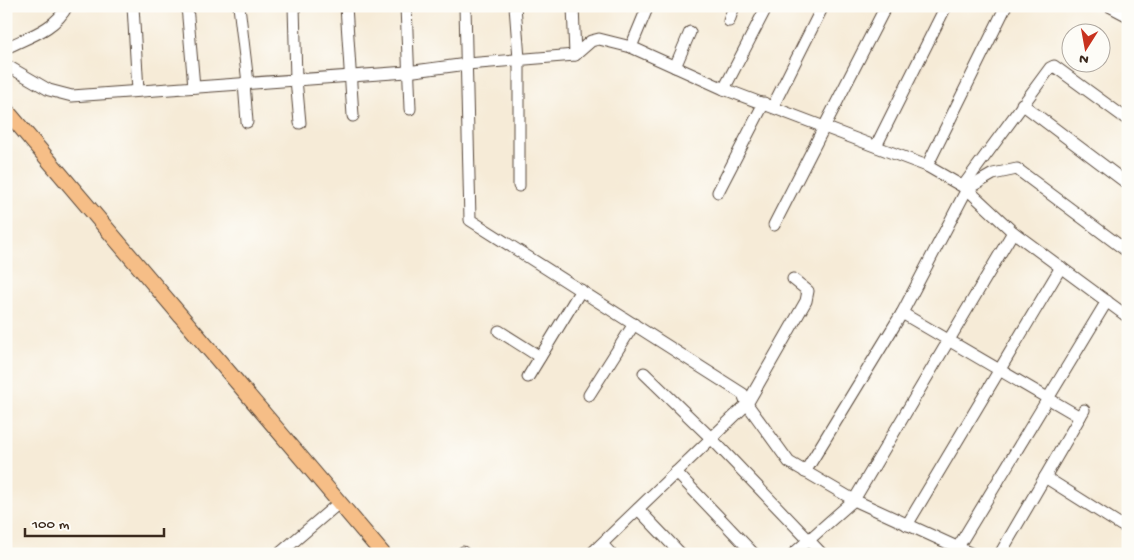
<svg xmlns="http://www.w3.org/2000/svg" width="1134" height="560" viewBox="0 0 1134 560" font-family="'Gochi Hand',sans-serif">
	<rect width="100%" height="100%" fill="#fdfcf7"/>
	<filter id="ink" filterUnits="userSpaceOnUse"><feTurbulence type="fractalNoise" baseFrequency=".02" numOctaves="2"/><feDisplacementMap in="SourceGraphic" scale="10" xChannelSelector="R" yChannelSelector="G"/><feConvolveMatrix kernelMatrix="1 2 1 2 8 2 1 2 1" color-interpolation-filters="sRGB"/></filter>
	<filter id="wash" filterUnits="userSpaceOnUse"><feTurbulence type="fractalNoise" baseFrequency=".0096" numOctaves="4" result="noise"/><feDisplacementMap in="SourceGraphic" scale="20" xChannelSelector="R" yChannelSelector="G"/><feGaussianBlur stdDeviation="1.12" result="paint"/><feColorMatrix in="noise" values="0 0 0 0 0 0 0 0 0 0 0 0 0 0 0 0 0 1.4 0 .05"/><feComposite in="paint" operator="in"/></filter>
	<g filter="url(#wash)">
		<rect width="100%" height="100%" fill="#f6ebd7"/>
	</g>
	<g filter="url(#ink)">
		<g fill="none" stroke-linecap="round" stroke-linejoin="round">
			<!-- minor casing -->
			<g stroke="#57473a" stroke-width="13">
				<g id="minor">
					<path d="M133,6L138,91"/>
					<path d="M187,6L194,87"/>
					<path d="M239,6L248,83"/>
					<path d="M294,6L296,79L300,123"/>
					<path d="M346,6L353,116"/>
					<path d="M406,6L410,109"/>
					<path d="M465,6L470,220L743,394L747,404L789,462L854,500L972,554"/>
					<path d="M515,6L519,59V186"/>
					<path d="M573,6L575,55"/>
					<path d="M1109,6L1128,16"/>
					<path d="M729,21L734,6"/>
					<path d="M631,47L648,6"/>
					<path d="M6,48C28,37 56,29 67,6"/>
					<path d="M6,65L49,90L72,96L407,72L467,64L575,55L591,41L599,39L631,47L724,89L927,166L967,189L1013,232L1128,317"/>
					<path d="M675,67L690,32"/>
					<path d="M244,83L247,122"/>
					<path d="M724,89L767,6"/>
					<path d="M1022,104L1128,184"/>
					<path d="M773,106L823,6"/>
					<path d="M876,146L946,6"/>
					<path d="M927,166L1006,6"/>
					<path d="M963,186L1050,68L1054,66L1128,120"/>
					<path d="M718,192L764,103"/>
					<path d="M774,225L886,6"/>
					<path d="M902,313L1080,417"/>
					<path d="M499,331L540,357"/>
					<path d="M644,373L711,438L822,554"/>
					<path d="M528,377L581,290"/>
					<path d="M589,395L634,324"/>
					<path d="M676,472L754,554"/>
					<path d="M805,472L902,313L967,189L993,174L1017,169L1128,252"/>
					<path d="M1045,477L1121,525L1128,526"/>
					<path d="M638,509L681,554"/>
					<path d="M907,525L1061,267"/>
					<path d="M602,544L611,554"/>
					<path d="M955,552L1107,301"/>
					<path d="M279,554L340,502"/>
					<path d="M461,554L463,552L465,554"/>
					<path d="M591,554L747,404L806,301L808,291L793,279"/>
					<path d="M793,554L854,500L1013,232"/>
					<path d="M1000,554L1084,410"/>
				</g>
			</g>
			<!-- major casing -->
			<g stroke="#57473a" stroke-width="17">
				<path id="major" d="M6,110L383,554"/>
			</g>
			<!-- minor -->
			<use href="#minor" stroke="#fff" stroke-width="11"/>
			<!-- major -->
			<use href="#major" stroke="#f6be87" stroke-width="15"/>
		</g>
	</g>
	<!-- margin -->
	<rect width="1134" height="560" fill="none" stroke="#fdfcf7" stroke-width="25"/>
	<!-- north arrow -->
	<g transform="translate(1086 48) rotate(191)"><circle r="24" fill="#fdfcf7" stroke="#afa8a0"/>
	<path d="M0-4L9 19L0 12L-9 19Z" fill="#c8321e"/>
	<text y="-8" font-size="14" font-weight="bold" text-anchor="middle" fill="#3b2a1e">N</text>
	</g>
	<!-- scale -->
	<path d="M25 528v8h139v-8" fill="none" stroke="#3b2a1e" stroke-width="2.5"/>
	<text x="32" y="528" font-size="15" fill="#3b2a1e" stroke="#fdfcf7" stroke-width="4" paint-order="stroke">100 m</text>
</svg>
